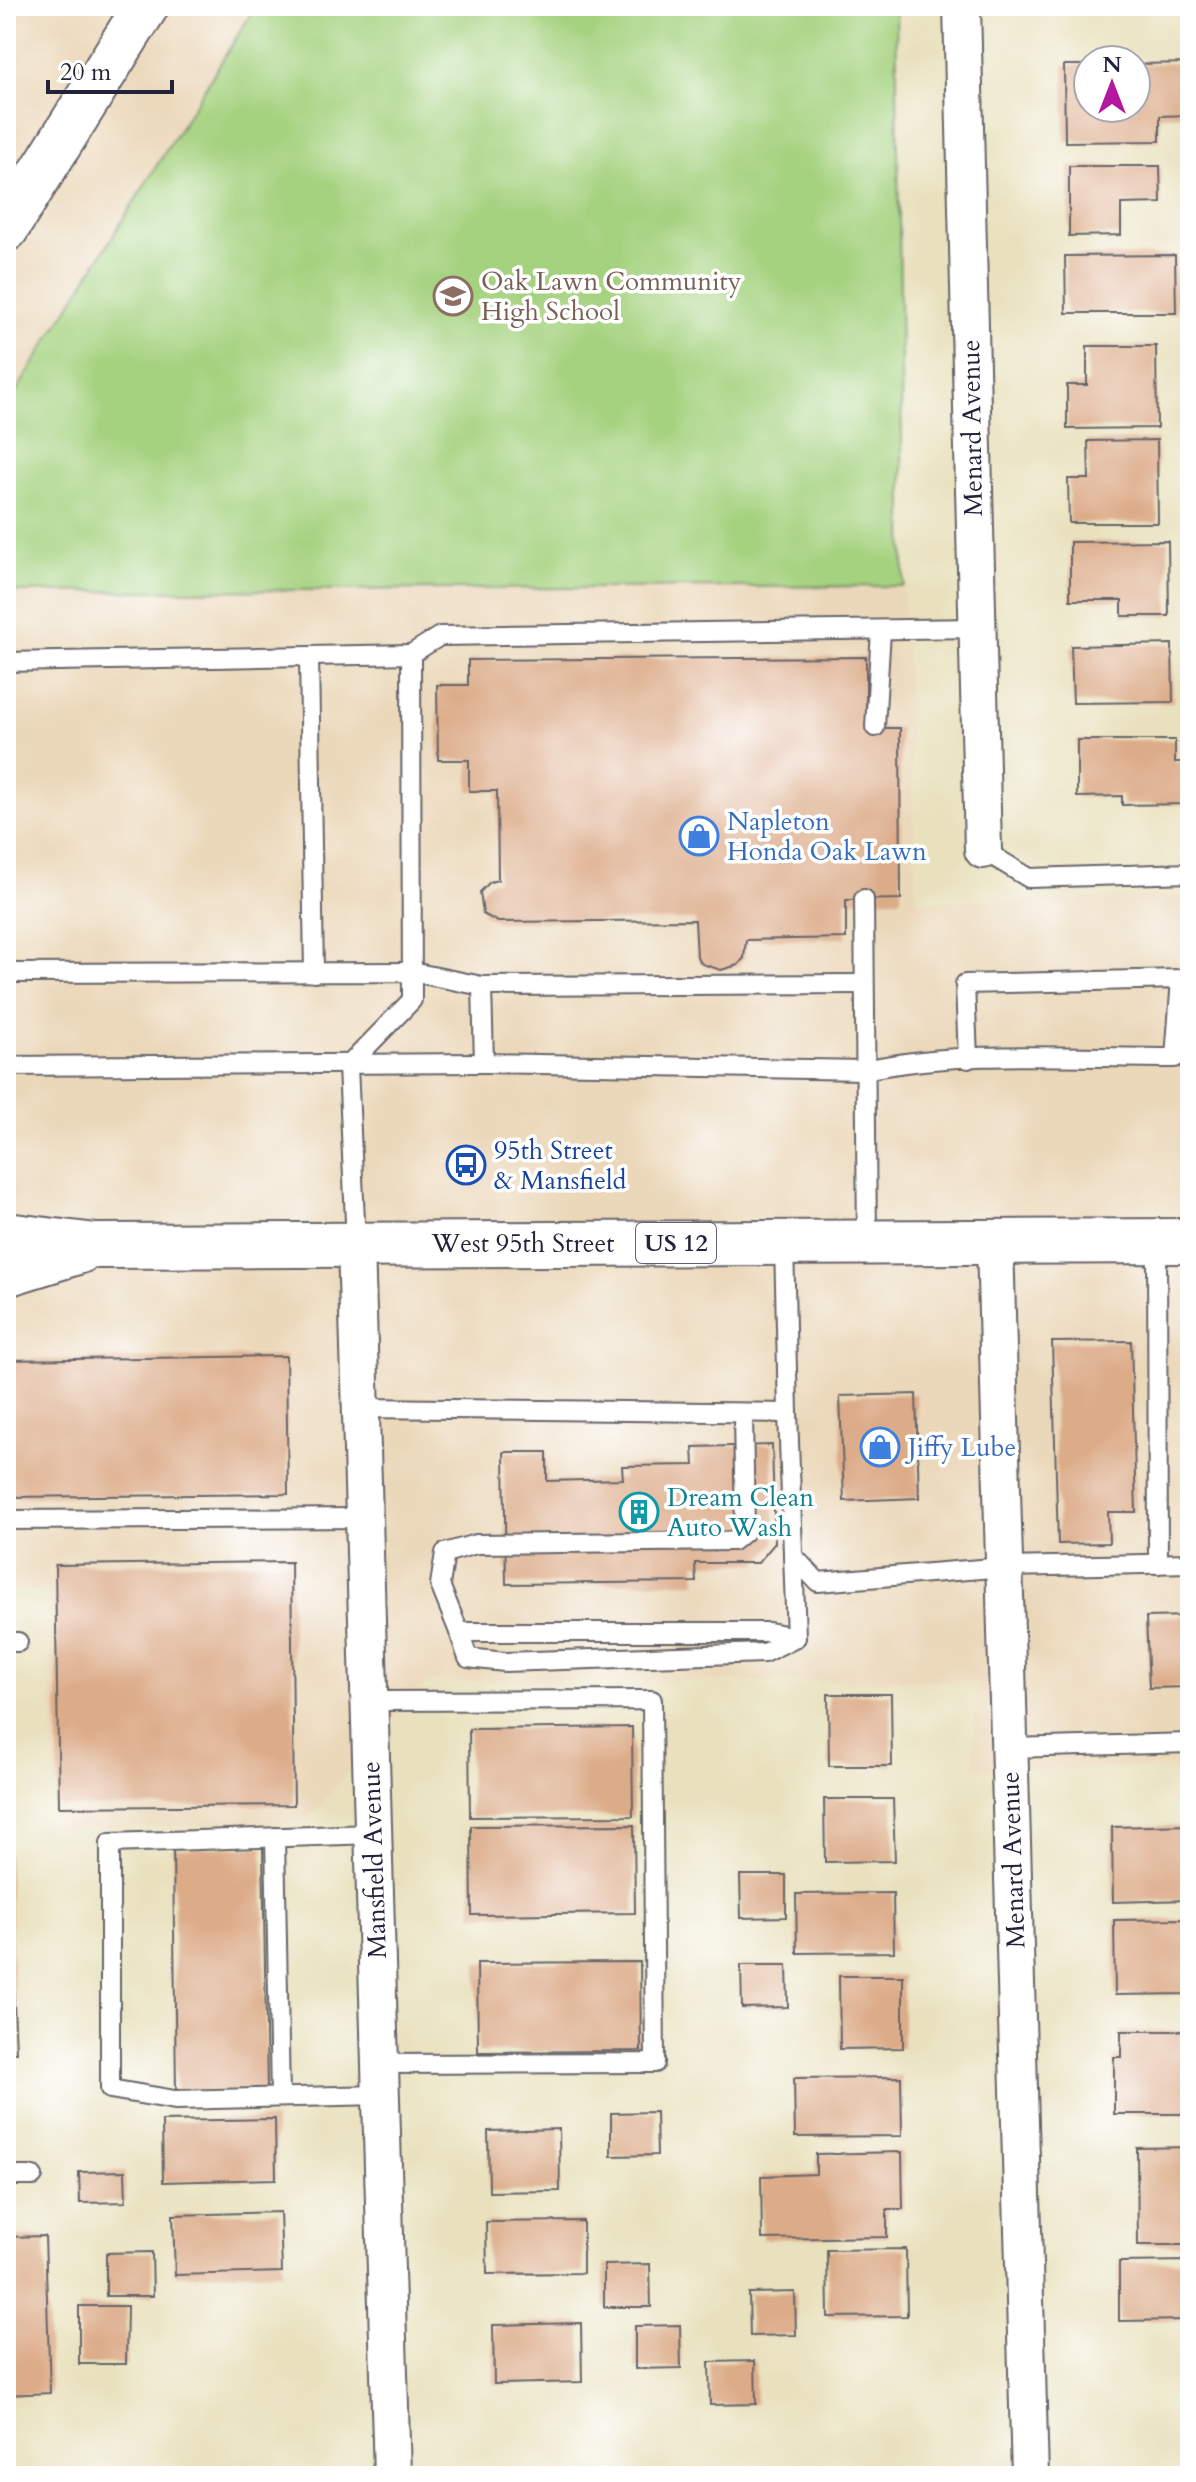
<svg xmlns="http://www.w3.org/2000/svg" width="1196" height="2482" viewBox="0 0 1196 2482" font-family="Cardo,serif">
	<rect width="100%" height="100%" fill="#fff"/>
	<filter id="ink" filterUnits="userSpaceOnUse"><feTurbulence type="fractalNoise" baseFrequency=".0125" numOctaves="2"/><feDisplacementMap in="SourceGraphic" scale="16" xChannelSelector="R" yChannelSelector="G"/><feConvolveMatrix kernelMatrix="1 2 1 2 8 2 1 2 1" color-interpolation-filters="sRGB"/></filter>
	<filter id="wash" filterUnits="userSpaceOnUse"><feTurbulence type="fractalNoise" baseFrequency=".006" numOctaves="4" result="noise"/><feDisplacementMap in="SourceGraphic" scale="32" xChannelSelector="R" yChannelSelector="G"/><feGaussianBlur stdDeviation="1.8" result="paint"/><feColorMatrix in="noise" values="0 0 0 0 0 0 0 0 0 0 0 0 0 0 0 0 0 1.4 0 .05"/><feComposite in="paint" operator="in"/></filter>
	<g filter="url(#wash)">
		<rect width="100%" height="100%" fill="#e9e1be"/>
		<!-- built -->
		<path fill="#ebd8ba" d="M6,6H896L904,586L917,902L1190,896V1767L973,1770L977,1681H427L305,1823L56,1829L48,1590H6Z"/>
		<!-- green -->
		<path fill="#a5d27f" stroke="#647a5d" stroke-width="2" d="M256,6H896L904,586L6,592V408Z"/>
		<g id="blocks">
			<!-- building -->
			<g fill="#dcab88">
				<path d="M1190,63V115L1160,116V141L1065,142L1064,65H1088V108H1136V64Z"/>
				<path d="M1069,166H1160L1161,203L1121,204V235L1069,236Z"/>
				<path d="M1175,255L1176,313H1066L1065,256Z"/>
				<path d="M1087,346H1156L1157,428L1067,429V385H1087Z"/>
				<path d="M1157,440L1158,523H1069L1068,479H1089L1088,441Z"/>
				<path d="M1168,541L1169,616H1122V600H1070V542Z"/>
				<path d="M1172,644L1173,702L1073,703L1071,646Z"/>
				<path d="M866,657V728H900L901,899L846,900V938L746,940L744,958L738,965L721,970L702,964L697,957L695,920L498,922L483,914L480,892L490,882L498,880L497,791H469V760H438L437,685H468V660Z"/>
				<path d="M1077,740H1175V762H1190V804L1122,805V796L1077,797Z"/>
				<path d="M1131,1341L1136,1512H1108L1109,1543L1058,1544L1052,1342Z"/>
				<path d="M286,1356L288,1494L6,1497V1360Z"/>
				<path d="M916,1394L919,1498L844,1501L840,1396Z"/>
				<path d="M772,1445L775,1543L758,1563H695L696,1582L506,1584L504,1452H547V1481L623,1479L622,1466L694,1465L693,1447Z"/>
				<path d="M291,1562L294,1805L59,1807L55,1565Z"/>
				<path d="M1190,1616V1687L1149,1688L1146,1617Z"/>
				<path d="M828,1694H891L892,1766H829Z"/>
				<path d="M632,1727L633,1816L470,1817L469,1729Z"/>
				<path d="M824,1799H893L895,1861L825,1862Z"/>
				<path d="M6,1806L16,2052H6Z"/>
				<path d="M634,1825L635,1913L472,1915L471,1826Z"/>
				<path d="M1190,1825V1900L1113,1902L1112,1827Z"/>
				<path d="M263,1847L267,2091L176,2092L173,1848Z"/>
				<path d="M740,1875H786V1917L741,1918Z"/>
				<path d="M893,1893L894,1952L797,1953L796,1894Z"/>
				<path d="M1190,1919V1994L1115,1995L1114,1920Z"/>
				<path d="M640,1962L641,2051L478,2052L477,1963Z"/>
				<path d="M741,1965H787L788,2007L742,2008Z"/>
				<path d="M839,1976H903V2048L840,2049Z"/>
				<path d="M1121,2031H1190V2114H1114V2057H1121Z"/>
				<path d="M901,2077L902,2136L795,2137L794,2078Z"/>
				<path d="M656,2112L657,2155L611,2156V2113Z"/>
				<path d="M275,2119L276,2179L163,2182L162,2121Z"/>
				<path d="M559,2129L560,2191L489,2192L488,2131Z"/>
				<path d="M1190,2147V2245H1138L1137,2148Z"/>
				<path d="M902,2152L903,2209H887V2237L762,2239L761,2176L816,2174V2154Z"/>
				<path d="M125,2171L126,2202L80,2203L79,2172Z"/>
				<path d="M280,2212L282,2272L175,2275L173,2215Z"/>
				<path d="M583,2221V2273L487,2274L486,2222Z"/>
				<path d="M45,2236L50,2393L6,2395V2237Z"/>
				<path d="M906,2249L907,2316L828,2317L827,2250Z"/>
				<path d="M152,2252L153,2296H106V2253Z"/>
				<path d="M1190,2261V2320L1119,2321V2262Z"/>
				<path d="M650,2264L651,2307H604V2265Z"/>
				<path d="M795,2292L796,2335L750,2336L749,2293Z"/>
				<path d="M79,2306H127L126,2364H79Z"/>
				<path d="M581,2323L582,2382L494,2384L493,2325Z"/>
				<path d="M680,2325L681,2368L635,2369V2326Z"/>
				<path d="M755,2361L756,2404L710,2405L709,2362Z"/>
			</g>
		</g>
	</g>
	<g filter="url(#ink)">
		<use href="#blocks" fill-opacity="0" stroke="#686569" stroke-width="2"/>
		<g fill="none" stroke-linecap="round" stroke-linejoin="round">
			<!-- lane casing -->
			<g stroke="#686569" stroke-width="22">
				<g id="lane">
					<path d="M411,654L440,636L977,628"/>
					<path d="M309,656L314,973"/>
					<path d="M6,662L411,654L412,1000L348,1066L356,1244"/>
					<path d="M875,727L881,631"/>
					<path d="M983,850L1029,878L1190,873"/>
					<path d="M864,899L867,1243"/>
					<path d="M6,973L412,972L482,986L863,984"/>
					<path d="M482,986L484,1063L865,1070C965,1049 1072,1058 1175,1058L1181,979L965,984L968,1059"/>
					<path d="M6,1066L484,1063"/>
					<path d="M1157,1242L1158,1564"/>
					<path d="M361,1408L788,1413L784,1243"/>
					<path d="M743,1415L745,1531L733,1541L476,1544L445,1553L440,1585L459,1632H769L796,1637L788,1413"/>
					<path d="M6,1520L364,1518"/>
					<path d="M793,1556L818,1582L1005,1567L1190,1563"/>
					<path d="M459,1632L468,1658L505,1662L764,1653L796,1637"/>
					<path d="M6,1642H18"/>
					<path d="M370,1701L652,1700L655,2063L380,2064"/>
					<path d="M1010,1748L1190,1743"/>
					<path d="M373,1834L110,1843V2089L175,2100L381,2095"/>
					<path d="M275,1837L280,2097"/>
					<path d="M6,2176H33"/>
				</g>
			</g>
			<!-- street casing -->
			<g stroke="#686569" stroke-width="40">
				<g id="street">
					<path d="M962,6L983,850"/>
					<path d="M995,1243L1030,2476"/>
					<path d="M356,1244L392,2476"/>
				</g>
			</g>
			<!-- primary casing -->
			<g stroke="#686569" stroke-width="48">
				<g id="primary">
					<path d="M6,229L146,6"/>
					<path d="M6,1235L96,1246L1190,1241"/>
					<path d="M6,1274L80,1251"/>
				</g>
			</g>
			<!-- lane -->
			<use href="#lane" stroke="#fff" stroke-width="18"/>
			<!-- street -->
			<use href="#street" stroke="#fff" stroke-width="36"/>
			<!-- primary -->
			<use href="#primary" stroke="#fff" stroke-width="44"/>
		</g>
	</g>
	<!-- icons -->
	<defs>
		<g id="school-ring" transform="scale(2)"><circle r="9.5" fill="#fff" stroke="#8d6e63" stroke-width="1.5"/><path d="M0-5L7-2L0 1L-7-2ZM-4 1L0 2.5L4 1V4Q0 6-4 4Z" fill="#8d6e63"/></g>
		<g id="shop-ring" transform="scale(2)"><circle r="9.5" fill="#fff" stroke="#3f7fe0" stroke-width="1.5"/><path d="M-5-2.5h2.3a2.7 3.5 0 0 1 5.4 0H5L5.5 6h-11ZM-1.5-2.5h3a1.5 2.3 0 0 0-3 0Z" fill="#3f7fe0"/></g>
		<g id="bus-ring" transform="scale(2)"><circle r="9.5" fill="#fff" stroke="#1a4fb4" stroke-width="1.5"/><path d="M-5-6H5V4H4V6H2V4H-2V6H-4V4H-5ZM-3.5-4V0h7V-4ZM-3.5 1.2v1.5H-2V1.2ZM2 1.2v1.5H3.5V1.2Z" fill="#1a4fb4"/></g>
		<g id="building-ring" transform="scale(2)"><circle r="9.5" fill="#fff" stroke="#0f9aa8" stroke-width="1.5"/><path d="M-4-6H4V6H1V3H-1V6H-4ZM-2.5-4.3h1.7v1.8h-1.7ZM.8-4.3h1.7v1.8H.8ZM-2.5-1h1.7V.8h-1.7ZM.8-1h1.7V.8H.8Z" fill="#0f9aa8"/></g>
	</defs>
	<g fill-rule="evenodd">
		<use href="#school-ring" x="453" y="296"/>
		<use href="#shop-ring" x="699" y="836"/>
		<use href="#bus-ring" x="466" y="1165"/>
		<use href="#shop-ring" x="880" y="1447"/>
		<use href="#building-ring" x="639" y="1512"/>
	</g>
	<g text-anchor="middle" dominant-baseline="central" stroke-width="7" stroke-linejoin="round" paint-order="stroke">
		<!-- shield labels -->
		<rect fill="#fff" stroke="#646476" stroke-width="2" x="636" y="1223" width="80" height="40" rx="6"/>
		<g font-size="24" font-weight="bold" fill="#22223b">
			<text x="676" y="1243">US 12</text>
		</g>
		<!-- education labels -->
		<g font-size="26" fill="#785e54" stroke="#fff" text-anchor="start">
			<text x="481" y="281">Oak Lawn Community<tspan x="481" dy="30">High School</tspan></text>
		</g>
		<!-- street labels -->
		<g font-size="26" fill="#22223b" stroke="#fff">
			<text transform="translate(972 428) rotate(-91)">Menard Avenue</text>
			<text x="523" y="1243">West 95th Street</text>
			<text transform="translate(374 1860) rotate(-92)">Mansfield Avenue</text>
			<text transform="translate(1013 1860) rotate(-92)">Menard Avenue</text>
		</g>
		<!-- shop labels -->
		<g font-size="26" fill="#366cbe" stroke="#fff" text-anchor="start">
			<text x="727" y="821">Napleton<tspan x="727" dy="30">Honda Oak Lawn</tspan></text>
			<text x="908" y="1447">Jiffy Lube</text>
		</g>
		<!-- transit labels -->
		<g font-size="26" fill="#164399" stroke="#fff" text-anchor="start">
			<text x="494" y="1150">95th Street<tspan x="494" dy="30">&amp; Mansfield</tspan></text>
		</g>
		<!-- culture labels -->
		<g font-size="26" fill="#0d838f" stroke="#fff" text-anchor="start">
			<text x="667" y="1497">Dream Clean<tspan x="667" dy="30">Auto Wash</tspan></text>
		</g>
	</g>
	<!-- margin -->
	<rect width="1196" height="2482" fill="none" stroke="#fff" stroke-width="32"/>
	<!-- north arrow -->
	<g transform="translate(1112 84)"><circle r="38" fill="#ffffff" stroke="#a7a7b1" stroke-width="2"/>
	<path d="M0-6L14 30L0 20L-14 30Z" fill="#b5179e"/>
	<text y="-12" font-size="22" font-weight="bold" text-anchor="middle" fill="#22223b">N</text>
	</g>
	<!-- scale -->
	<path d="M48 80v12h124v-12" fill="none" stroke="#22223b" stroke-width="4"/>
	<text x="60" y="80" font-size="24" fill="#22223b" stroke="#ffffff" stroke-width="6" paint-order="stroke">20 m</text>
</svg>
